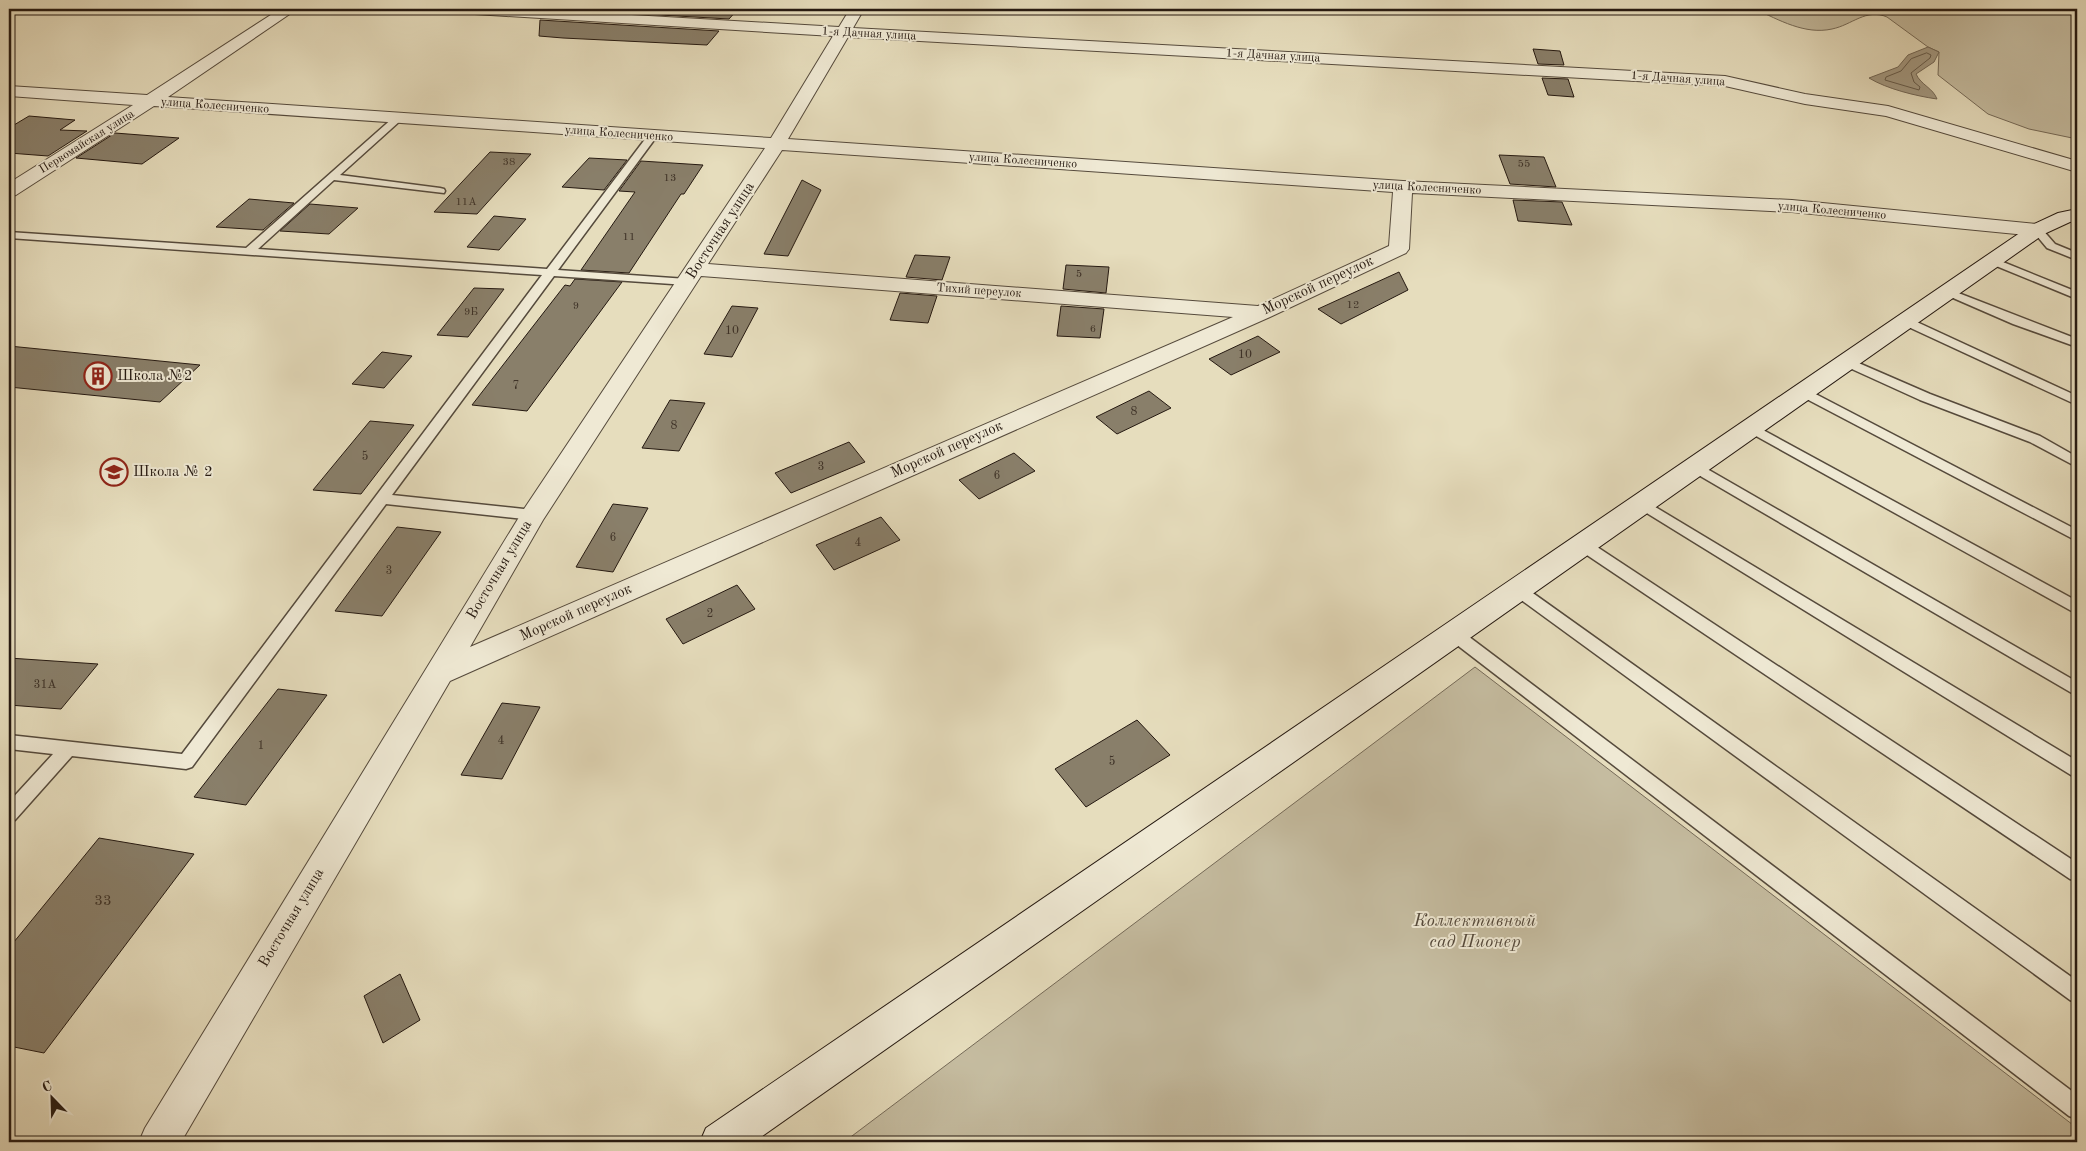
<svg xmlns="http://www.w3.org/2000/svg" width="2086" height="1151" viewBox="0 0 2086 1151" font-family="'Old Standard TT',serif">
	<rect width="100%" height="100%" fill="#e6ddbd"/>
	<filter id="stains"><feTurbulence type="fractalNoise" baseFrequency=".004" numOctaves="4"/><feColorMatrix values="0 0 0 0 .2 0 0 0 0 .09 0 0 0 0 .02 0 0 0 .5 -.17"/></filter>
	<radialGradient id="worn" r=".72"><stop offset=".6" stop-color="#630" stop-opacity="0"/><stop offset="1" stop-color="#630" stop-opacity=".3"/></radialGradient>
	<!-- green -->
	<g fill="#c5bca0" stroke="#756a58">
		<path d="M1755,9H2077V139L2029,129L1988,114L1938,75L1939,52L1928,47L1887,17C1866,8 1852,25 1832,29C1805,35 1779,20 1755,9Z"/>
		<path d="M1475,667L2077,1128V1142H844Z"/>
	</g>
	<!-- water -->
	<path fill="#a49a83" stroke="#716655" d="M1928,47L1939,52L1934,62L1916,74C1921,85 1933,88 1937,99C1916,96 1887,89 1869,78L1898,67L1908,55Z"/>
	<g fill="none" stroke-linecap="round" stroke-linejoin="round">
		<!-- shore -->
		<path stroke="#645a4a" stroke-width="1" d="M1927,53L1931,55L1930,58L1911,73L1914,82L1920,87L1919,90L1885,80L1886,77L1901,71L1911,59Z"/>
	</g>
	<!-- building -->
	<g fill="#897f6a" stroke="#251911">
		<path d="M557,9H738L729,19Z"/>
		<path d="M540,20L719,31L707,45L563,38L539,36Z"/>
		<path d="M1533,49L1560,51L1564,65L1538,64Z"/>
		<path d="M1542,78L1568,79L1574,97L1548,95Z"/>
		<path d="M29,116L75,120L60,130L87,131L48,156L9,153V128Z"/>
		<path d="M115,133L179,138L142,164L76,158Z"/>
		<path d="M490,152L531,154L477,214L434,212Z"/>
		<path d="M1499,155L1544,157L1556,187L1510,184Z"/>
		<path d="M589,158L627,160L604,190L562,187Z"/>
		<path d="M641,161L703,165L684,194H681L629,273L581,270L635,192L619,191Z"/>
		<path d="M802,180L821,190L788,256L764,254Z"/>
		<path d="M249,199L294,203L263,230L216,227Z"/>
		<path d="M1513,200L1562,202L1572,225L1518,221Z"/>
		<path d="M310,204L358,208L329,234L280,231Z"/>
		<path d="M494,216L526,219L499,250L467,247Z"/>
		<path d="M915,255L950,257L942,280L906,277Z"/>
		<path d="M1066,265L1109,267L1106,293L1063,289Z"/>
		<path d="M1399,272L1408,290L1341,324L1318,309Z"/>
		<path d="M575,279L622,282L527,411L472,405L565,285L570,286Z"/>
		<path d="M474,288L504,289L468,337L437,335Z"/>
		<path d="M900,293L937,296L928,323L890,320Z"/>
		<path d="M732,306L758,308L732,357L704,354Z"/>
		<path d="M1061,306L1104,309L1100,338L1057,336Z"/>
		<path d="M1258,336L1280,352L1231,375L1209,359Z"/>
		<path d="M9,346L200,365L160,402L9,387Z"/>
		<path d="M382,352L412,356L384,388L352,384Z"/>
		<path d="M1149,391L1171,408L1117,434L1096,417Z"/>
		<path d="M670,400L705,403L679,451L642,448Z"/>
		<path d="M370,421L414,425L361,494L313,490Z"/>
		<path d="M849,442L865,462L791,493L775,473Z"/>
		<path d="M1014,453L1035,471L979,499L959,480Z"/>
		<path d="M613,504L648,508L613,572L576,567Z"/>
		<path d="M881,517L900,540L834,570L816,545Z"/>
		<path d="M397,527L441,532L382,616L335,611Z"/>
		<path d="M737,585L755,609L683,644L666,619Z"/>
		<path d="M9,658L98,664L61,709L9,705Z"/>
		<path d="M278,689L327,695L246,805L194,797Z"/>
		<path d="M502,703L540,707L502,779L461,775Z"/>
		<path d="M1137,720L1170,755L1086,807L1055,769Z"/>
		<path d="M99,838L194,854L44,1053L9,1046V948Z"/>
		<path d="M400,974L420,1020L383,1043L364,996Z"/>
	</g>
	<g fill="none" stroke-linecap="round" stroke-linejoin="round">
		<!-- service casing -->
		<g stroke="#554a3c" stroke-width="3">
			<g id="service">
				<path d="M397,116L402,119L400,121L340,175L440,188L444,189L445,191L444,193L334,180L258,249L547,269L649,134L652,133L657,136L558,270L687,279L693,282L687,285L554,276L392,495L533,510L538,511L540,515L538,519L533,520L386,504L192,767L186,769L72,756L15,820L9,822V802L53,754L9,749V735L182,754L542,275L9,238V232L246,248L394,117Z"/>
				<path d="M2037,227L2041,228L2055,244L2077,253V260L2047,248L2032,230Z"/>
				<path d="M1993,258L2077,292V299L1989,263L1987,261L1989,259Z"/>
				<path d="M1948,289L2077,339V347L2013,324L1944,294L1942,292Z"/>
				<path d="M1906,317L2077,396V405L1902,324L1900,321Z"/>
				<path d="M1847,358L1930,394L2040,436L2077,457V467L2030,442L1920,400L1843,365L1841,362Z"/>
				<path d="M1804,388L2077,530V541L1799,395L1798,392L1799,389Z"/>
				<path d="M1752,424L2077,601V614L1747,431L1745,428L1747,425Z"/>
				<path d="M1695,462L2077,682V696L1690,470L1688,467L1690,464Z"/>
				<path d="M1642,499L2077,761V777L2071,775L1637,507L1635,504L1637,501Z"/>
				<path d="M1583,540L1588,541L2077,863V881L2070,879L1578,549L1576,545L1578,541Z"/>
				<path d="M1518,584L1523,586L2077,981V1003L2070,1000L1513,594L1510,590L1513,586Z"/>
				<path d="M1454,628L1460,630L2077,1095V1119L2069,1116L1448,638L1446,634L1448,630Z"/>
			</g>
		</g>
		<!-- minor casing -->
		<g stroke="#554a3c" stroke-width="2">
			<path id="minor" d="M280,9H297L168,97L771,138L833,36L459,13L454,12L452,9H529L839,27L850,9H864L853,28L1725,76L1805,94L1888,106L2077,161V172L1886,116L1805,104L1725,86L848,37L788,139L1403,181L1792,200L2037,224L2044,226L2047,230L2044,234L2037,236L1792,212L1412,193L1409,249L1406,253L1270,317L450,681L181,1142H139L145,1128L524,509L765,148L154,106L16,195L9,197V183L133,105L9,96V86L147,95ZM782,150L1393,192L1389,246L1258,306L708,264ZM701,276L1233,317L470,647L543,520Z"/>
		</g>
		<!-- secondary casing -->
		<g stroke="#251911" stroke-width="2">
			<path id="secondary" d="M2077,209V221L2070,222L2044,234L754,1142H700L706,1128L2030,226L2058,213Z"/>
		</g>
		<!-- service -->
		<use href="#service" fill="#efe9d4" fill-rule="evenodd"/>
		<!-- minor -->
		<use href="#minor" fill="#efe9d4" fill-rule="evenodd"/>
		<!-- secondary -->
		<use href="#secondary" fill="#efe9d4" fill-rule="evenodd"/>
	</g>
	<!-- icons -->
	<defs>
		<g id="building-ring" transform="scale(1.4375)"><circle r="9.5" fill="#efe9d4" stroke="#8f2418" stroke-width="1.5"/><path d="M-4-6H4V6H1V3H-1V6H-4ZM-2.5-4.3h1.7v1.8h-1.7ZM.8-4.3h1.7v1.8H.8ZM-2.5-1h1.7V.8h-1.7ZM.8-1h1.7V.8H.8Z" fill="#8f2418"/></g>
		<g id="school-ring" transform="scale(1.4375)"><circle r="9.5" fill="#efe9d4" stroke="#8f2418" stroke-width="1.5"/><path d="M0-5L7-2L0 1L-7-2ZM-4 1L0 2.5L4 1V4Q0 6-4 4Z" fill="#8f2418"/></g>
	</defs>
	<g fill-rule="evenodd">
		<use href="#building-ring" x="98" y="376"/>
		<use href="#school-ring" x="114" y="472"/>
	</g>
	<g text-anchor="middle" dominant-baseline="central" stroke-width="4" stroke-linejoin="round" paint-order="stroke">
		<!-- far-number labels -->
		<g font-size="11" fill="#3e3227">
			<text x="509" y="162">38</text>
			<text x="1524" y="164">55</text>
			<text x="670" y="178">13</text>
			<text x="466" y="202">11А</text>
			<text x="629" y="237">11</text>
			<text x="1079" y="274">5</text>
			<text x="1353" y="305">12</text>
			<text x="576" y="306">9</text>
			<text x="471" y="312">9Б</text>
			<text x="1093" y="329">6</text>
		</g>
		<!-- far-street labels -->
		<g font-size="12" fill="#251911" stroke="#efe9d4">
			<text transform="translate(869 34) rotate(3)">1-я Дачная улица</text>
			<text transform="translate(1273 56) rotate(3)">1-я Дачная улица</text>
			<text transform="translate(1678 79) rotate(4)">1-я Дачная улица</text>
			<text transform="translate(215 106) rotate(4)">улица Колесниченко</text>
			<text transform="translate(619 134) rotate(4)">улица Колесниченко</text>
			<text transform="translate(87 142) rotate(-32)">Первомайская улица</text>
			<text transform="translate(1023 161) rotate(4)">улица Колесниченко</text>
			<text transform="translate(1427 188) rotate(3)">улица Колесниченко</text>
			<text transform="translate(1832 211) rotate(5)">улица Колесниченко</text>
			<text transform="translate(979 291) rotate(4)">Тихий переулок</text>
		</g>
		<!-- number labels -->
		<g font-size="12" fill="#3e3227">
			<text x="732" y="331">10</text>
			<text x="1245" y="355">10</text>
			<text x="516" y="386">7</text>
			<text x="1134" y="412">8</text>
			<text x="674" y="426">8</text>
			<text x="365" y="457">5</text>
			<text x="821" y="467">3</text>
			<text x="997" y="476">6</text>
			<text x="613" y="538">6</text>
			<text x="858" y="543">4</text>
			<text x="389" y="571">3</text>
			<text x="710" y="614">2</text>
			<text x="45" y="685">31А</text>
			<text x="501" y="741">4</text>
			<text x="261" y="746">1</text>
			<text x="1112" y="762">5</text>
		</g>
		<!-- street labels -->
		<g font-size="15" fill="#251911" stroke="#efe9d4">
			<text transform="translate(721 231) rotate(-57)">Восточная улица</text>
			<text transform="translate(1318 286) rotate(-25)">Морской переулок</text>
			<text transform="translate(947 450) rotate(-24)">Морской переулок</text>
			<text transform="translate(500 570) rotate(-59)">Восточная улица</text>
			<text transform="translate(576 613) rotate(-24)">Морской переулок</text>
			<text transform="translate(292 918) rotate(-59)">Восточная улица</text>
		</g>
		<!-- poi labels -->
		<g font-size="15" fill="#251911" stroke="#efe9d4" text-anchor="start">
			<text x="117" y="376">Школа №2</text>
			<text x="133" y="472">Школа № 2</text>
		</g>
		<!-- near-number labels -->
		<g font-size="15" fill="#3e3227">
			<text x="103" y="901">33</text>
		</g>
		<!-- near-park labels -->
		<g font-size="18" font-style="italic" fill="#554a3c" stroke="#efe9d4">
			<text x="1475" y="921">Коллективный<tspan x="1475" dy="21">сад Пионер</tspan></text>
		</g>
	</g>
	<!-- margin -->
	<rect width="2086" height="1151" fill="none" stroke="#e6ddbd" stroke-width="30"/>
	<rect x="10" y="10" width="2066" height="1131" fill="none" stroke="#251911" stroke-width="2.5"/>
	<rect x="15" y="15" width="2056" height="1121" fill="none" stroke="#251911"/>
	<!-- north arrow -->
	<g transform="translate(52 1098) rotate(337)" stroke="#efe9d4" stroke-width="4" paint-order="stroke">
	<path d="M0-4L9 19L0 12L-9 19Z" fill="#251911"/>
	<text y="-8" font-size="14" font-weight="bold" text-anchor="middle" fill="#251911">С</text>
	</g>
	<rect width="100%" height="100%" filter="url(#stains)"/>
	<rect width="100%" height="100%" fill="url(#worn)"/>
</svg>
